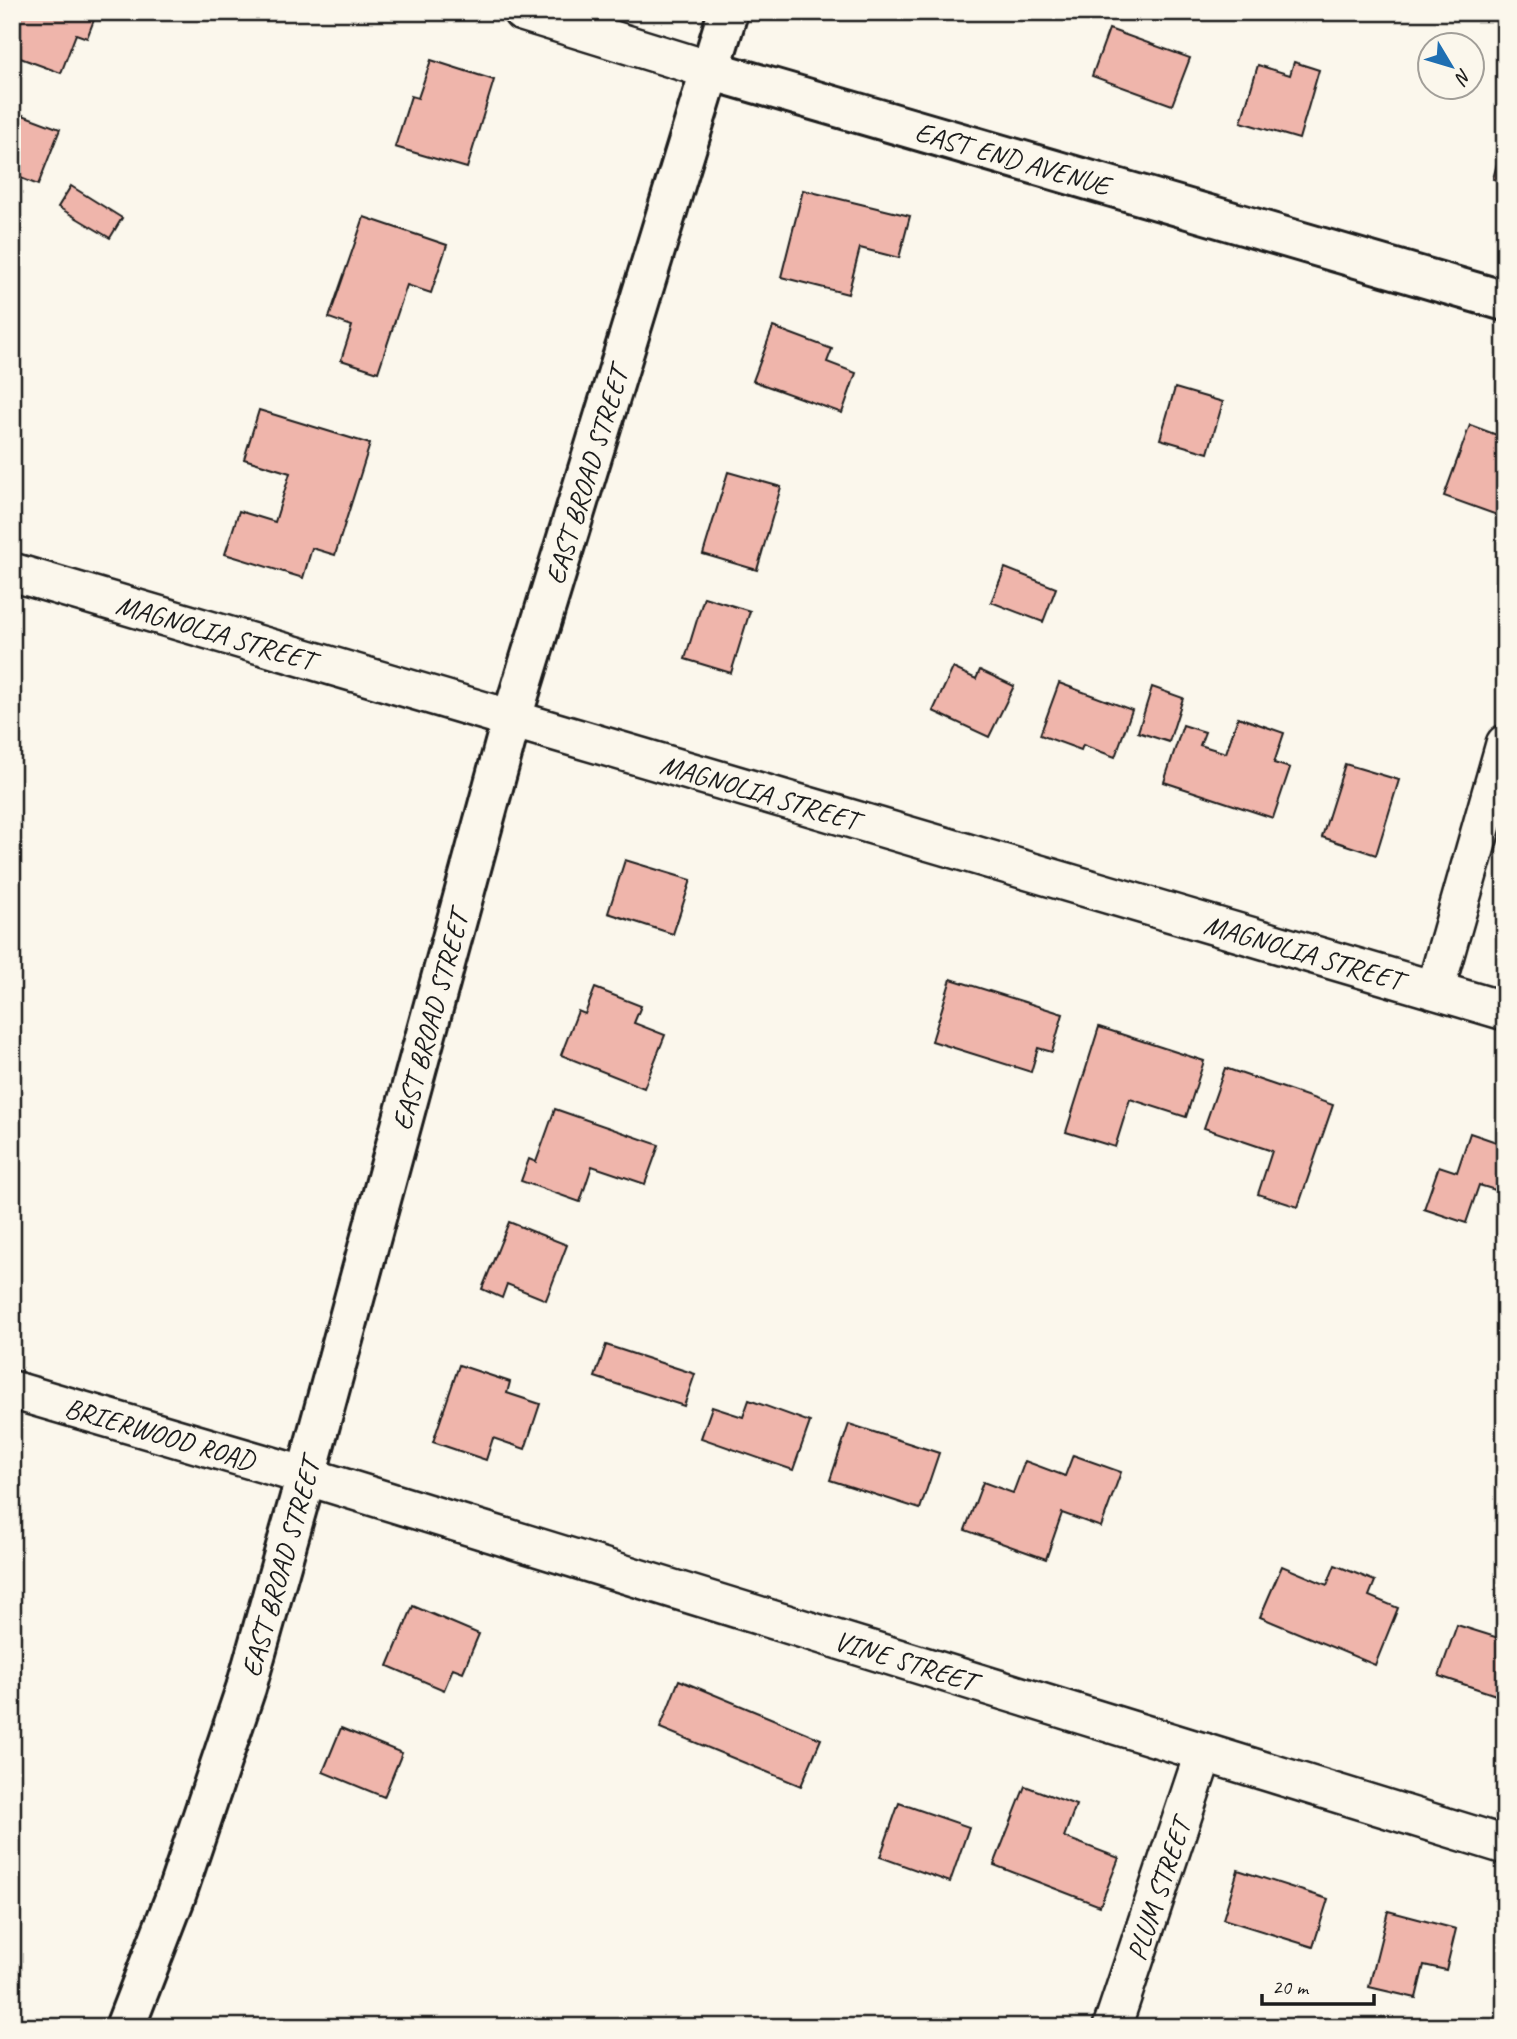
<svg xmlns="http://www.w3.org/2000/svg" width="1517" height="2039" viewBox="0 0 1517 2039" font-family="Caveat,sans-serif">
	<rect width="100%" height="100%" fill="#fbf7ec"/>
	<filter id="ink" filterUnits="userSpaceOnUse"><feTurbulence type="fractalNoise" baseFrequency=".0143" numOctaves="2"/><feDisplacementMap in="SourceGraphic" scale="14" xChannelSelector="R" yChannelSelector="G"/><feConvolveMatrix kernelMatrix="1 2 1 2 8 2 1 2 1" color-interpolation-filters="sRGB"/></filter>
	<g filter="url(#ink)">
		<!-- building -->
		<g fill="#efb5ab" stroke="#1c1c1c" stroke-width="2">
			<path d="M14,12H97L87,38L76,34L61,73L12,55Z"/>
			<path d="M1109,29L1190,58L1172,105L1092,76Z"/>
			<path d="M431,60L494,80L467,168L395,147L411,96L418,98Z"/>
			<path d="M1294,62L1319,70L1299,139L1241,122L1258,65L1290,75Z"/>
			<path d="M12,111L60,129L38,185L21,178L12,201Z"/>
			<path d="M1505,132V182L1493,179Z"/>
			<path d="M71,186L122,218L110,238L58,207Z"/>
			<path d="M803,190L910,216L899,258L860,248L848,294L781,277Z"/>
			<path d="M364,217L447,245L431,293L407,285L378,372L341,360L352,326L329,318Z"/>
			<path d="M773,327L832,349L827,362L856,373L842,413L753,381Z"/>
			<path d="M1175,388L1223,402L1208,453L1160,439Z"/>
			<path d="M259,410L370,444L335,555L312,548L303,578L225,554L239,511L275,522L290,473L244,459Z"/>
			<path d="M1470,425L1505,438V493L1497,515L1444,496Z"/>
			<path d="M728,472L781,487L757,570L703,554Z"/>
			<path d="M1005,568L1056,588L1043,622L991,602Z"/>
			<path d="M704,597L750,611L731,673L685,659Z"/>
			<path d="M953,668L976,679L980,670L1014,686L989,737L933,711Z"/>
			<path d="M1059,683L1132,710L1115,757L1083,745L1081,750L1040,735Z"/>
			<path d="M1152,687L1183,698L1169,742L1138,732Z"/>
			<path d="M1238,717L1284,733L1274,763L1290,768L1273,818L1164,782L1183,725L1205,732L1200,745L1226,753Z"/>
			<path d="M1345,764L1399,780L1376,855L1322,837Z"/>
			<path d="M625,860L691,880L673,934L608,913Z"/>
			<path d="M951,979L1063,1014L1052,1052L1038,1048L1031,1072L932,1041Z"/>
			<path d="M595,988L641,1006L634,1023L665,1035L644,1088L561,1055L578,1011L585,1014Z"/>
			<path d="M1099,1027L1204,1061L1186,1117L1130,1099L1115,1147L1066,1132Z"/>
			<path d="M1225,1068L1333,1105L1298,1207L1258,1194L1272,1151L1204,1128Z"/>
			<path d="M555,1109L659,1145L645,1184L592,1166L580,1202L521,1181L529,1159L536,1162Z"/>
			<path d="M1470,1133L1505,1145V1193L1479,1185L1466,1223L1424,1209L1439,1166L1457,1172Z"/>
			<path d="M509,1222L567,1245L546,1300L507,1284L502,1298L482,1289Z"/>
			<path d="M606,1345L695,1374L684,1406L595,1377Z"/>
			<path d="M459,1365L510,1382L507,1393L540,1404L525,1449L493,1438L486,1460L433,1442Z"/>
			<path d="M749,1400L810,1422L793,1470L701,1438L712,1407L743,1417Z"/>
			<path d="M849,1424L939,1453L920,1509L830,1480Z"/>
			<path d="M1073,1455L1121,1472L1101,1527L1062,1513L1046,1559L965,1530L983,1482L1013,1493L1025,1461L1065,1476Z"/>
			<path d="M1335,1565L1375,1581L1369,1596L1398,1608L1375,1665L1260,1617L1282,1566L1327,1585Z"/>
			<path d="M413,1606L479,1634L463,1672L453,1668L444,1690L388,1666Z"/>
			<path d="M1457,1625L1505,1640V1698L1439,1676Z"/>
			<path d="M679,1680L821,1739L801,1786L660,1728Z"/>
			<path d="M341,1728L402,1753L384,1797L323,1772Z"/>
			<path d="M1025,1786L1076,1805L1064,1837L1119,1858L1100,1906L994,1865Z"/>
			<path d="M899,1803L969,1827L950,1882L880,1857Z"/>
			<path d="M1238,1870L1328,1899L1313,1947L1223,1919Z"/>
			<path d="M1388,1911L1456,1929L1446,1970L1424,1965L1416,1998L1369,1987Z"/>
		</g>
		<g fill="none" stroke-linecap="round" stroke-linejoin="round">
			<!-- minor casing -->
			<g stroke="#1c1c1c" stroke-width="42">
				<g id="minor">
					<path d="M522,12L710,70"/>
					<path id="s1" d="M12,572L1505,1011"/>
					<path d="M1435,990L1505,744"/>
					<path id="s2" d="M12,1390L306,1476L1505,1845"/>
					<path id="s3" d="M1112,2027L1204,1752"/>
				</g>
			</g>
			<!-- tertiary casing -->
			<g stroke="#1c1c1c" stroke-width="44">
				<g id="tertiary">
					<path id="s4" d="M710,70L1505,301"/>
				</g>
			</g>
			<!-- secondary casing -->
			<g stroke="#1c1c1c" stroke-width="44">
				<g id="secondary">
					<path id="s5" d="M125,2027L175,1898L246,1688L306,1476L511,721L728,12"/>
				</g>
			</g>
			<!-- minor -->
			<use href="#minor" stroke="#fbf7ec" stroke-width="37"/>
			<!-- tertiary -->
			<use href="#tertiary" stroke="#fbf7ec" stroke-width="38"/>
			<!-- secondary -->
			<use href="#secondary" stroke="#fbf7ec" stroke-width="38"/>
		</g>
	</g>
	<g text-anchor="middle" dominant-baseline="central" stroke-width="7" stroke-linejoin="round" paint-order="stroke">
		<!-- street labels -->
		<g font-size="28" fill="#1c1c1c" stroke="#fbf7ec">
			<text stroke="none"><textPath href="#s4" startOffset="315">EAST END AVENUE</textPath></text>
			<text stroke="none"><textPath href="#s5" startOffset="1619">EAST BROAD STREET</textPath></text>
			<text stroke="none"><textPath href="#s1" startOffset="212">MAGNOLIA STREET</textPath></text>
			<text stroke="none"><textPath href="#s1" startOffset="779">MAGNOLIA STREET</textPath></text>
			<text stroke="none"><textPath href="#s1" startOffset="1346">MAGNOLIA STREET</textPath></text>
			<text stroke="none"><textPath href="#s5" startOffset="1052">EAST BROAD STREET</textPath></text>
			<text stroke="none"><textPath href="#s2" startOffset="154">BRIERWOOD ROAD</textPath></text>
			<text stroke="none"><textPath href="#s5" startOffset="485">EAST BROAD STREET</textPath></text>
			<text stroke="none"><textPath href="#s2" startOffset="933">VINE STREET</textPath></text>
			<text stroke="none"><textPath href="#s3" startOffset="145">PLUM STREET</textPath></text>
		</g>
	</g>
	<!-- margin -->
	<rect width="1517" height="2039" fill="none" stroke="#fbf7ec" stroke-width="42"/>
	<rect x="21" y="21" width="1475" height="1997" fill="none" stroke="#1c1c1c" stroke-width="2.5" filter="url(#ink)"/>
	<!-- north arrow -->
	<g transform="translate(1451 66) rotate(128)"><circle r="33" fill="#fbf7ec" stroke="#a29f99" stroke-width="2"/>
	<path d="M0-5L12 26L0 18L-12 26Z" fill="#1f6fb2"/>
	<text y="-10" font-size="19" font-weight="bold" text-anchor="middle" fill="#1c1c1c">N</text>
	</g>
	<!-- scale -->
	<path d="M1262 1994v10h112v-10" fill="none" stroke="#1c1c1c" stroke-width="3.5"/>
	<text x="1272" y="1994" font-size="21" fill="#1c1c1c" stroke="#fbf7ec" stroke-width="5" paint-order="stroke">20 m</text>
</svg>
